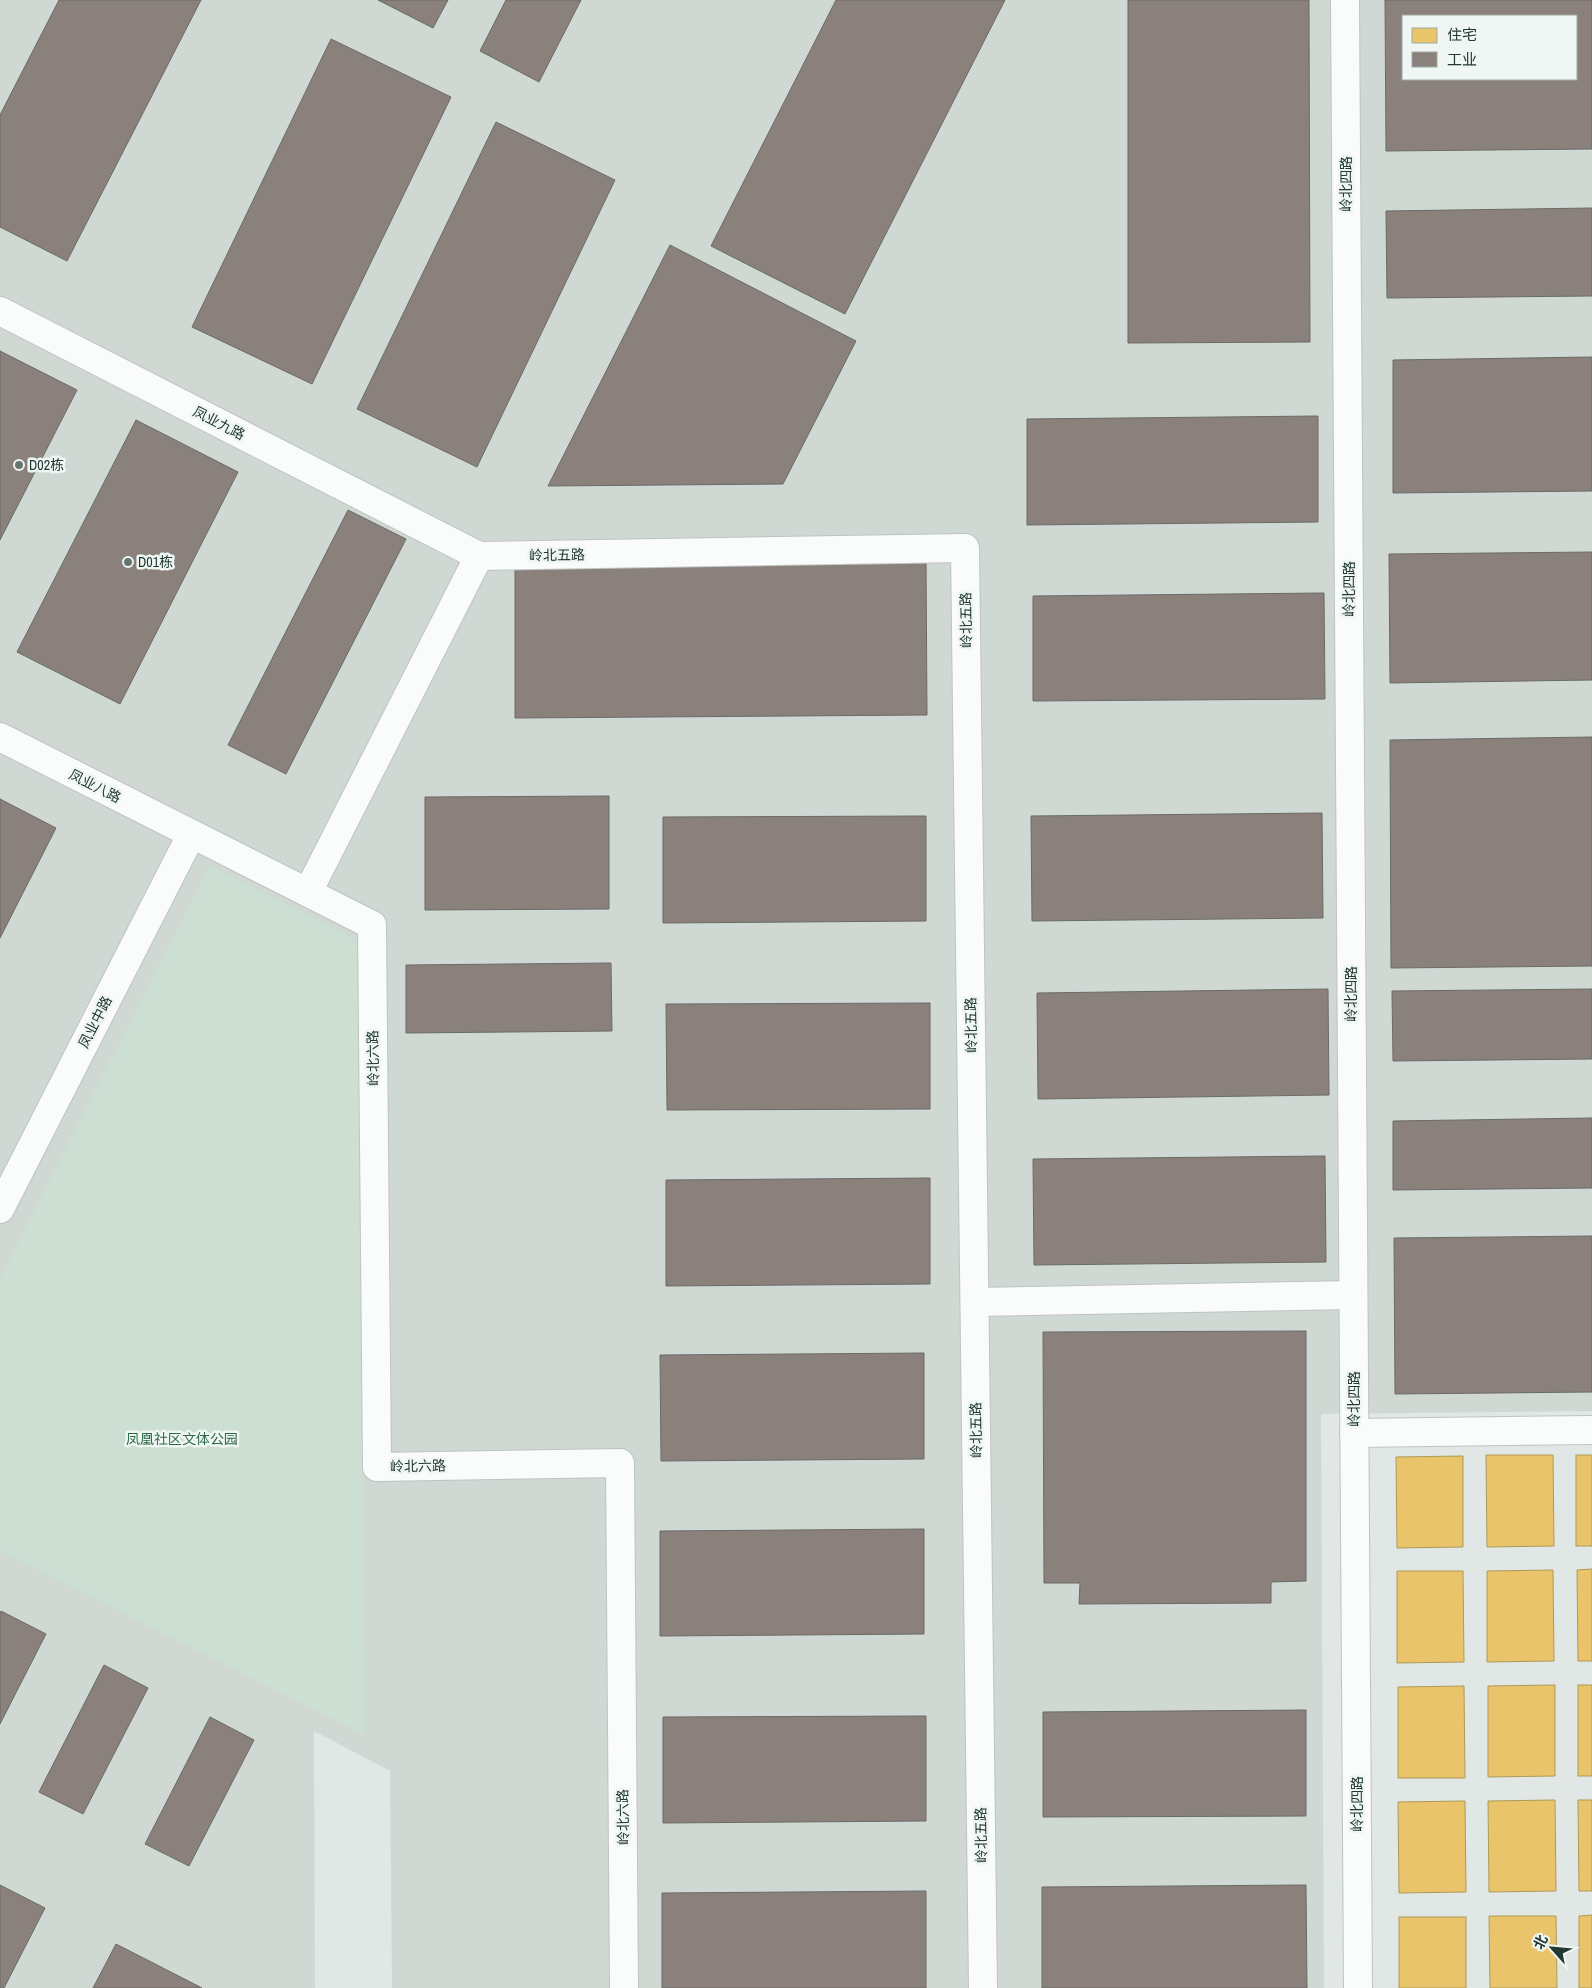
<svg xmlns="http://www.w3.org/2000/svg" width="1592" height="1988" viewBox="0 0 1592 1988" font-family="'Archivo Narrow','Noto Sans SC',sans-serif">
	<rect width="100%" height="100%" fill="#e1e7e4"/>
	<!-- built -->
	<path fill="#d0d8d4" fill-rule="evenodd" d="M0,0H1592V1411L1321,1414L1324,1988H392L390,1771L314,1731L315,1988H0ZM1403,16H1576V79H1403Z"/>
	<!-- green -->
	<path fill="#ccdfd2" d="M209,866L360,942L365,1735L0,1551V1279Z"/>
	<!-- homes -->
	<g fill="#e9c46a" stroke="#ad9a59">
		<path d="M1486,1455H1553L1554,1546L1487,1547Z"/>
		<rect x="1576" y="1455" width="16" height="91"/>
		<path d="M1463,1456V1547L1397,1548L1396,1457Z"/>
		<path d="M1592,1569V1661H1578L1577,1570Z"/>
		<path d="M1553,1570L1554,1661L1487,1662V1571Z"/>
		<path d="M1397,1571H1463L1464,1662L1397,1663Z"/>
		<path d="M1555,1685V1776L1488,1777V1686Z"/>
		<rect x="1578" y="1685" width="14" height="91"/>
		<path d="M1464,1686L1465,1778H1398V1687Z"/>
		<path d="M1555,1800L1556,1891L1489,1892L1488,1801Z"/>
		<path d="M1578,1800H1592V1891H1579Z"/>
		<path d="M1465,1801L1466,1892L1399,1893L1398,1802Z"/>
		<path d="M1592,1915V1988H1579V1916Z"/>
		<path d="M1489,1916H1556L1557,1988H1490Z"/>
		<rect x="1399" y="1917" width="67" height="71"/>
	</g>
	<!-- industry -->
	<g fill="#8a817c" stroke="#6b6b66" fill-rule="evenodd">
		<path d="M59,0H201L67,261L0,227V115Z"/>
		<path d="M378,0H448L433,28Z"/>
		<path d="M506,0H581L539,82L480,51Z"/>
		<path d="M836,0H1005L845,314L711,246Z"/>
		<path d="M1128,0H1309L1310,342L1128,343Z"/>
		<path d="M1385,0H1592V149L1386,151ZM1403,16H1576V79H1403Z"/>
		<path d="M331,39L451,97L312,384L192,327Z"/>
		<path d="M496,122L615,180L477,467L357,409Z"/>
		<path d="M1592,208V296L1387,298L1386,211Z"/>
		<path d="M670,245L856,341L783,484L548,486Z"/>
		<path d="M0,351L77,390L0,540Z"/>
		<path d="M1592,357V491L1393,493V360Z"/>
		<path d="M1318,416V522L1027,525V419Z"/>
		<path d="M136,420L238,472L120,704L17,652Z"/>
		<path d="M348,510L406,539L286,774L228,745Z"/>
		<path d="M1592,552V680L1390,683L1389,554Z"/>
		<path d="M926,558L927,715L515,718V560Z"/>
		<path d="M1324,593L1325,699L1033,701V596Z"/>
		<path d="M1592,737V966L1391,968L1390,740Z"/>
		<path d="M609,796V909L425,910V797Z"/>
		<path d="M0,799L56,828L0,938Z"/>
		<path d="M1322,813L1323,918L1032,921L1031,816Z"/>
		<path d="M926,816V921L663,923V817Z"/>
		<path d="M611,963L612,1031L406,1033V965Z"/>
		<path d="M1328,989L1329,1095L1038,1099L1037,993Z"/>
		<path d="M1592,989V1059L1393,1061L1392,991Z"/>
		<path d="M930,1003V1109L667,1110L666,1004Z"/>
		<path d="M1592,1118V1188L1393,1190V1121Z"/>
		<path d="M1325,1156L1326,1262L1034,1265L1033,1159Z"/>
		<path d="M930,1178V1284L666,1286V1180Z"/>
		<path d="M1592,1236V1392L1395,1394L1394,1238Z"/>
		<path d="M1306,1331V1581L1271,1582V1603L1079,1604L1080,1583H1044L1043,1332Z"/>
		<path d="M924,1353V1459L661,1461L660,1355Z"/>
		<path d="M924,1529V1634L660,1636V1531Z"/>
		<path d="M1,1611L46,1634L0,1724V1614Z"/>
		<path d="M104,1665L148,1688L83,1814L39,1792Z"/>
		<path d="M1306,1710V1816L1043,1817V1712Z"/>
		<path d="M926,1716V1821L663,1823V1717Z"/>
		<path d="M210,1717L254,1740L189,1866L145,1844Z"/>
		<path d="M0,1885L45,1908L4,1988H0Z"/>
		<path d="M1306,1885L1307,1988H1042V1887Z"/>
		<path d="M926,1891V1988H662V1893Z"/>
		<path d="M116,1944L202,1988H93Z"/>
	</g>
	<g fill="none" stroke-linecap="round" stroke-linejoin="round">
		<!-- minor casing -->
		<g stroke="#bec4c1" stroke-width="30">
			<g id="minor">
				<path d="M1345,0L1358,1988"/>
				<path d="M0,311L479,556L308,892"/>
				<path d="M479,556L965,548L983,1988"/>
				<path d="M0,737L372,925L377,1467L620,1463L624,1988"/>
				<path d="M0,1209L191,835"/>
				<path d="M975,1302L1353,1295"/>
				<path d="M1354,1433L1592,1430"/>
			</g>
		</g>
		<!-- minor -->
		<use href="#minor" stroke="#fafbfb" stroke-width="28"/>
	</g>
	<!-- markers -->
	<g fill="#657570" stroke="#eff6f3" stroke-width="2">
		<circle cx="19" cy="465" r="5"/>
		<circle cx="128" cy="562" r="5"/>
	</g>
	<g text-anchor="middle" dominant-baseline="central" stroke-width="5" stroke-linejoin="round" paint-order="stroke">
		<!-- street labels -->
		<g font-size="14" fill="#223832" stroke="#eff6f3">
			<text transform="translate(1346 184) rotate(-90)">岭北四路</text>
			<text transform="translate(219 423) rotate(27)">凤业九路</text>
			<text transform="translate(557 555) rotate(-1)">岭北五路</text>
			<text transform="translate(1349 589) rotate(-90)">岭北四路</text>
			<text transform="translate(966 620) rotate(-91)">岭北五路</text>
			<text transform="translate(95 786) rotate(27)">凤业八路</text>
			<text transform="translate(1351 994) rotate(-90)">岭北四路</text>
			<text transform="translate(95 1022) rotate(-63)">凤业中路</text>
			<text transform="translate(971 1025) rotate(-91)">岭北五路</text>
			<text transform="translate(373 1058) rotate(-91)">岭北六路</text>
			<text transform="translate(1354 1399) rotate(-90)">岭北四路</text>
			<text transform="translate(976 1430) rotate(-91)">岭北五路</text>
			<text transform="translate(418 1466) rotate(-1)">岭北六路</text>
			<text transform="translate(1357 1804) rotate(-90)">岭北四路</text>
			<text transform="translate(623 1817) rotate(-91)">岭北六路</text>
			<text transform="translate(981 1835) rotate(-91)">岭北五路</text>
		</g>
		<!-- poi labels -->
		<g font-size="14" fill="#223832" stroke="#eff6f3" text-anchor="start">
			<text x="29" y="465">D02栋</text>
			<text x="138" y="562">D01栋</text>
		</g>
		<!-- park labels -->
		<g font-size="14" fill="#2f6b48" stroke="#eff6f3">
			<text x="182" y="1439">凤凰社区文体公园</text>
		</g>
	</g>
	<!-- legend -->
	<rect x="1402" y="15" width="175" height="65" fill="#eff6f3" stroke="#9daaa6"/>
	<rect x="1412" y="28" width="25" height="15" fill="#e9c46a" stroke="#9daaa6"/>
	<text x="1447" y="40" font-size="15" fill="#223832">住宅</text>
	<rect x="1412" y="52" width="25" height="15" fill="#8a817c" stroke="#9daaa6"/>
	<text x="1447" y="65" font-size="15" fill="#223832">工业</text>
	<!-- north arrow -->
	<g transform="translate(1552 1948) rotate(297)" stroke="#eff6f3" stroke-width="4" paint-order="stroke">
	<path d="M0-4L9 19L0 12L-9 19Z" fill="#223832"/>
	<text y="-8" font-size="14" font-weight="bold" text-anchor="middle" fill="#223832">北</text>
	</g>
</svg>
